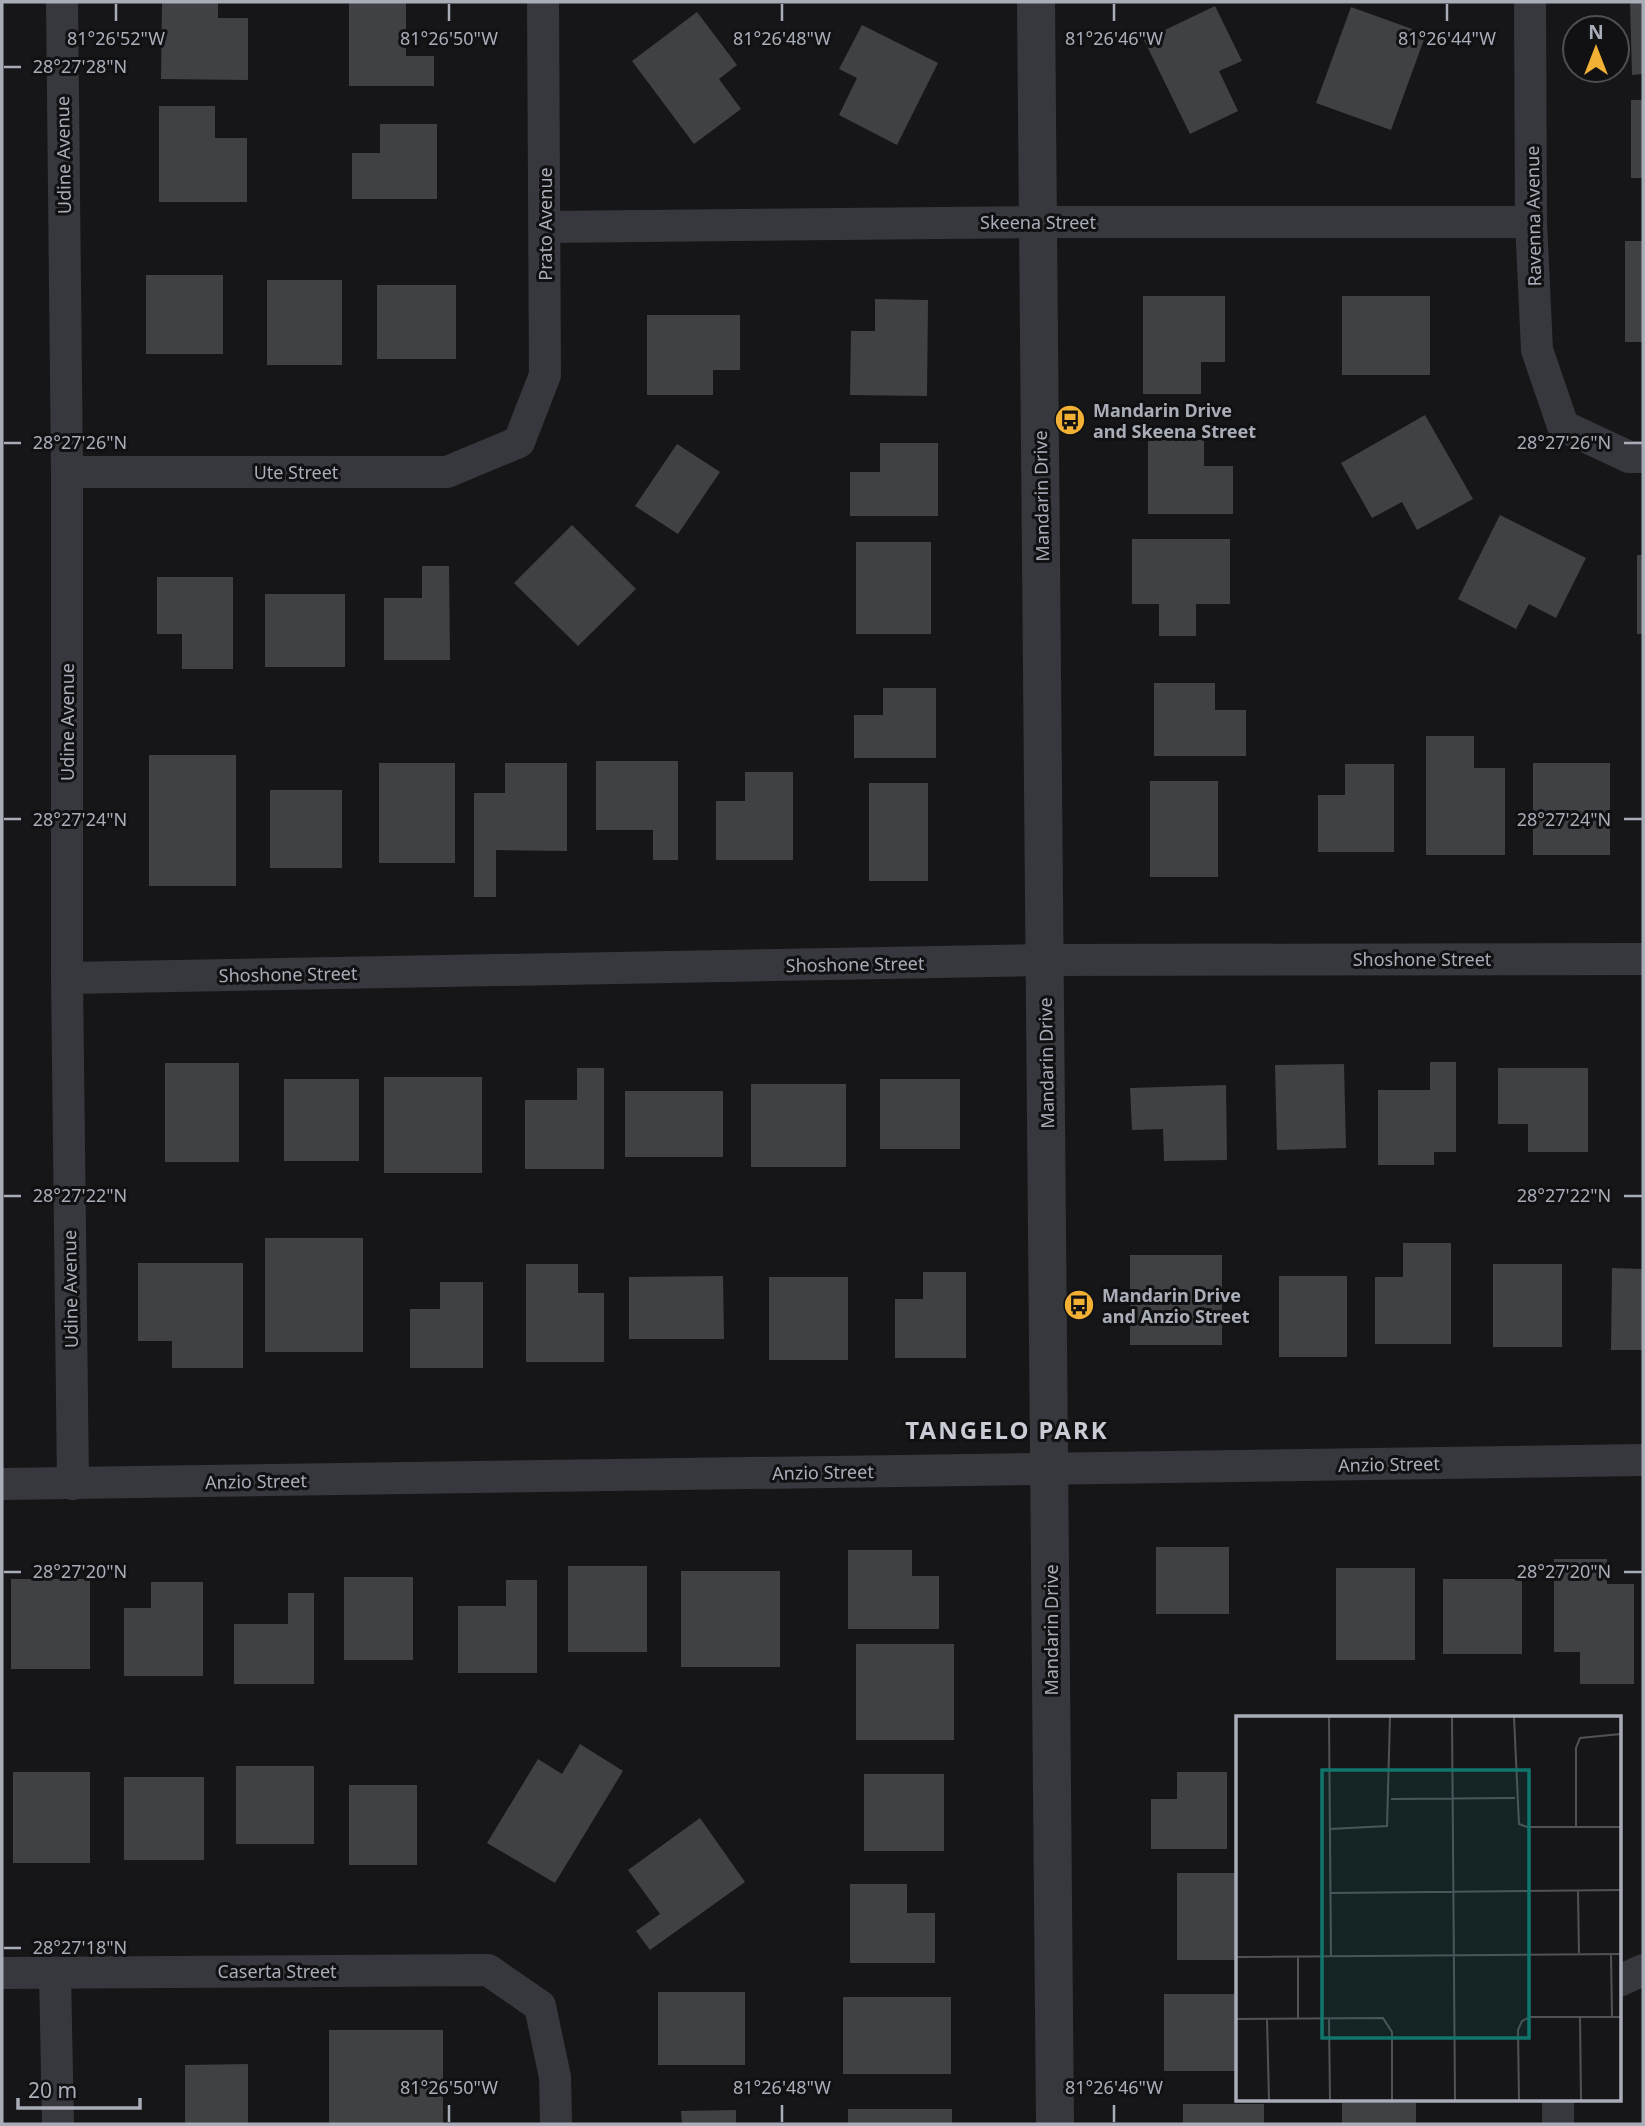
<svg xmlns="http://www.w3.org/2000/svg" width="1645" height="2126" viewBox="0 0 1645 2126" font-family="'Noto Sans',sans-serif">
	<rect width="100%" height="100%" fill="#161618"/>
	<!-- building -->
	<g fill="#404145">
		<path d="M162,2H218V18H248V80L161,79Z"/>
		<path d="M349,2H406V56H434V86H349Z"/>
		<path d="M1630,2H1643V74L1632,75Z"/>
		<path d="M1215,6L1242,61L1219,71L1238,111L1190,134L1144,40Z"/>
		<path d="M1351,7L1426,34L1391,130L1316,103Z"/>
		<path d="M697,12L737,65L719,79L741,109L694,144L632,61Z"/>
		<path d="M862,25L938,63L897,145L839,115L857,78L839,69Z"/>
		<rect x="1631" y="100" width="12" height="78"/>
		<path d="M159,106H215V138H247V202H159Z"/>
		<path d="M380,124H437V199H352V153H380Z"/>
		<rect x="1625" y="241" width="18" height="101"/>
		<rect x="146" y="275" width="77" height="79"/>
		<rect x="267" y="280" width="75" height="85"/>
		<rect x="377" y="285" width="79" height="74"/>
		<path d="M1143,296H1225V362H1201V394H1143Z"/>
		<rect x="1342" y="296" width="88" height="79"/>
		<path d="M875,299L928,300L927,396L850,395L851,331H875Z"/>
		<path d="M647,315H740V370H713V395H647Z"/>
		<path d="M1425,415L1473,499L1417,530L1402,502L1372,518L1341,463Z"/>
		<path d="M1148,440H1204V466H1233V514H1148Z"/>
		<path d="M880,443H938V516H850V472H880Z"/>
		<path d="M677,444L720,472L678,534L635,506Z"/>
		<path d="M1500,515L1586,558L1556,618L1529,604L1516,629L1458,599Z"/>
		<path d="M572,525L636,589L578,646L514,583Z"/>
		<path d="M1132,539H1230V604H1196V636H1159V604H1132Z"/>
		<rect x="856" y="542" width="75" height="92"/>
		<rect x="1637" y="555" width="6" height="79"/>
		<path d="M422,566H449L450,660H384V598H422Z"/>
		<path d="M157,577H233V669H182V634H157Z"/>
		<rect x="265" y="594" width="80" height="73"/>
		<path d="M1154,683H1215V710H1246V756H1154Z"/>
		<path d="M883,688H936V758H854V715H883Z"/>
		<path d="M1426,736H1474V768H1505V855H1426Z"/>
		<rect x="149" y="755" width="87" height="131"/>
		<path d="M596,761H678V860H653V830H596Z"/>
		<rect x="379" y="763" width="76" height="100"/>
		<path d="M505,763H567V851L496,850V897H474V793H505Z"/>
		<rect x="1533" y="763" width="77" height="92"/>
		<path d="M1345,764H1394V852H1318V795H1345Z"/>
		<path d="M745,772H793V860H716V801H745Z"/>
		<rect x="1150" y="781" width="68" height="96"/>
		<rect x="869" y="783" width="59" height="98"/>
		<rect x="270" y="790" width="72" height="78"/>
		<path d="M1430,1062H1456V1152H1434V1165H1378V1090H1430Z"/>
		<rect x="165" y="1063" width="74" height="99"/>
		<path d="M1344,1064L1346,1148L1277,1150L1275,1065Z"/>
		<path d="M577,1068H604V1169H525V1100H577Z"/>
		<path d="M1498,1068H1588V1152H1528V1124H1498Z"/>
		<rect x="384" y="1077" width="98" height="96"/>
		<rect x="284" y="1079" width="75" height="82"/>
		<rect x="880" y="1079" width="80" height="70"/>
		<rect x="751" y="1084" width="95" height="83"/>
		<path d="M1226,1085L1227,1160L1164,1161L1163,1129L1132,1130L1130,1088Z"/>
		<rect x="625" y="1091" width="98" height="66"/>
		<rect x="265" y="1238" width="98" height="114"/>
		<path d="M1403,1243H1451V1344H1375V1277H1403Z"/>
		<rect x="1130" y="1255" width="92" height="90"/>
		<path d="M138,1263H243V1368H172V1341H138Z"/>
		<path d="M526,1264H578V1293H604V1362H526Z"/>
		<rect x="1493" y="1264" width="69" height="83"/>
		<path d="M1612,1268L1643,1269V1350H1611Z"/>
		<path d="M923,1272H966V1358H895V1299H923Z"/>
		<path d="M723,1276L724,1339H629V1277Z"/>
		<rect x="1279" y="1276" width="68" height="81"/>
		<rect x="769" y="1277" width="79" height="83"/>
		<path d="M440,1282H483V1368H410V1309H440Z"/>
		<rect x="1156" y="1547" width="73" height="67"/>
		<path d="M848,1550H912V1576H939V1629H848Z"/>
		<path d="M1554,1559H1607V1584H1634V1684H1580V1652H1554Z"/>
		<rect x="568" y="1566" width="79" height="86"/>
		<rect x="1336" y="1568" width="79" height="92"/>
		<rect x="681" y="1571" width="99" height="96"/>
		<rect x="344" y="1577" width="69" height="83"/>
		<rect x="11" y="1579" width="79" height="90"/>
		<rect x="1443" y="1579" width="79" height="75"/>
		<path d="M506,1580H537V1673H458V1606H506Z"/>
		<path d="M151,1582H203V1676H124V1608H151Z"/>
		<path d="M288,1593H314V1684H234V1624H288Z"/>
		<rect x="856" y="1644" width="98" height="96"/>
		<path d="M580,1744L623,1771L555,1883L487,1843L538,1759L562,1774Z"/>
		<rect x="236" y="1766" width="78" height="78"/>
		<rect x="13" y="1772" width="77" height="91"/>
		<path d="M1177,1772H1227V1849H1151V1799H1177Z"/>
		<rect x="864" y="1774" width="80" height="77"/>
		<rect x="124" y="1777" width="80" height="83"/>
		<rect x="349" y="1785" width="68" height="80"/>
		<path d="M700,1818L745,1882L650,1950L636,1931L660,1914L628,1870Z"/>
		<rect x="1177" y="1873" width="60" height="87"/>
		<path d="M850,1884H907V1913H935V1963H850Z"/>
		<rect x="658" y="1992" width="87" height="73"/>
		<rect x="1164" y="1994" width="73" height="77"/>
		<rect x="843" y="1997" width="108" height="77"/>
		<rect x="329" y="2030" width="114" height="94"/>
		<path d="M248,2064V2124H185V2065Z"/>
		<rect x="1342" y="2103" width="74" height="21"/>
		<rect x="1183" y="2104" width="81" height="20"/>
		<rect x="848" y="2109" width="104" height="15"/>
		<path d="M736,2110V2124H682L681,2111Z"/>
	</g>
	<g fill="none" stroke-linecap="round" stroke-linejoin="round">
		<!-- minor -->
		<g stroke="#37383d" stroke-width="32">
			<path d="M62,2L67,472V978L73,1484"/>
			<path d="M1530,2L1531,222L1537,350L1563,426L1629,457H1643"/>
			<path d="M545,227L1038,222H1531"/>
			<path d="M67,472H447L519,442L545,375L543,2"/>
			<path d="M67,978L1045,960L1643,959"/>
			<path d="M2,1484L1643,1460"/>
			<path d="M2,1973L488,1970L540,2006L555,2077L556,2124"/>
			<path d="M55,1973L58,2124"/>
			<path d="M1619,1981L1643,1970"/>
			<path d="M1558,2100V2124"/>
		</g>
		<!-- tertiary -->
		<path stroke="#37383d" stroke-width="38" d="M1036,2L1055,2124"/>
	</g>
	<!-- ticks -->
	<path fill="none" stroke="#a8adb8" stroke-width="2.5" d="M116,4V21M449,4V21M782,4V21M1114,4V21M1447,4V21M4,67H21M4,443H21M1624,443H1642M4,819H21M1624,819H1642M4,1196H21M1624,1196H1642M4,1572H21M1624,1572H1642M4,1948H21M449,2105V2122M782,2105V2122M1114,2105V2122"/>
	<!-- icons -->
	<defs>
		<g id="bus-disc" transform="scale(1.575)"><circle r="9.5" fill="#f2b134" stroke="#111113"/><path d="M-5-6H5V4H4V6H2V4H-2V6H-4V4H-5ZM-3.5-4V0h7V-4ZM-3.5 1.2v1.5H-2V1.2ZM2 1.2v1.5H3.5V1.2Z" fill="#111"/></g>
	</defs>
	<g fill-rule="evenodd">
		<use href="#bus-disc" x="1070" y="420"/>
		<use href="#bus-disc" x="1079" y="1305"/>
	</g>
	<g text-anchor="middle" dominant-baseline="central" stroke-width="6" stroke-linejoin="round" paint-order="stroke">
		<!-- street labels -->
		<g font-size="18" fill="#a8adb8" stroke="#111113">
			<text transform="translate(63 155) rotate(-91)">Udine Avenue</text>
			<text transform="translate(1533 216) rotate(-91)">Ravenna Avenue</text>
			<text x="1038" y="222">Skeena Street</text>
			<text transform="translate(545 224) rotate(-90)">Prato Avenue</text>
			<text x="296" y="472">Ute Street</text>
			<text transform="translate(1041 496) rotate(-91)">Mandarin Drive</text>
			<text transform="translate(67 722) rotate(-90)">Udine Avenue</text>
			<text x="1422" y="959">Shoshone Street</text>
			<text transform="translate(855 964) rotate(-1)">Shoshone Street</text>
			<text transform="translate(288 974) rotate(-1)">Shoshone Street</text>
			<text transform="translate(1046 1063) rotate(-91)">Mandarin Drive</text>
			<text transform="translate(70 1289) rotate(-91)">Udine Avenue</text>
			<text transform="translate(1389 1464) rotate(-1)">Anzio Street</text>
			<text transform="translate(823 1472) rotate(-1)">Anzio Street</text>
			<text transform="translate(256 1481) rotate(-1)">Anzio Street</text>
			<text transform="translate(1051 1630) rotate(-90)">Mandarin Drive</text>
			<text x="277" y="1971">Caserta Street</text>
		</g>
		<!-- poi labels -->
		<g font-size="18" font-weight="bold" fill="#a8adb8" stroke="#111113" text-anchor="start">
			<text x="1093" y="410">Mandarin Drive<tspan x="1093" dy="21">and Skeena Street</tspan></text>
			<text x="1102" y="1295">Mandarin Drive<tspan x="1102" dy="21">and Anzio Street</tspan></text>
		</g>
		<!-- district labels -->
		<g font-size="24" font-weight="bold" letter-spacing="2" fill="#c9ccd4" stroke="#111113">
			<text x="1007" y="1429">TANGELO PARK</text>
		</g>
	</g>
	<!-- overview -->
	<g transform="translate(1236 1716)">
		<rect width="385" height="385" fill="#161618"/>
		<path fill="none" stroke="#505258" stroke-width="2" d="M93,1L95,241M216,1L219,384M278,1L283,108L291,111H385M155,83L279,82M340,111V32L344,22L385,18M94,113L151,110L154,1M342,175L343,237M94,177L385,174M375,238L376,301M0,241L385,238M62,241V303M344,301L345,384M93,302L94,384M0,303L147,302L156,316V384M31,303L33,384M283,384L282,314L286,305L294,301H385"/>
		<path fill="#0f766e" fill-opacity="0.15" stroke="#0f766e" stroke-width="3.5" d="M86,54H293V322H86Z"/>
		<rect width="385" height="385" fill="none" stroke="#a8adb8" stroke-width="3.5"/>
	</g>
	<g font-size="18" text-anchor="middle" fill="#a8adb8" stroke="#111113" stroke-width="6" stroke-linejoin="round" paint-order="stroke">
		<text x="116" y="45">81°26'52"W</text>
		<text x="449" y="45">81°26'50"W</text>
		<text x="782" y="45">81°26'48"W</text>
		<text x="1114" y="45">81°26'46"W</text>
		<text x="1447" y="45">81°26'44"W</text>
		<text x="80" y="73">28°27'28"N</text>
		<text x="80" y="449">28°27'26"N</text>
		<text x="1564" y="449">28°27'26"N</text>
		<text x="80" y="826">28°27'24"N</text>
		<text x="1564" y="826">28°27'24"N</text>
		<text x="80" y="1202">28°27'22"N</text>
		<text x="1564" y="1202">28°27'22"N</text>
		<text x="80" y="1578">28°27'20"N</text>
		<text x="1564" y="1578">28°27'20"N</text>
		<text x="80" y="1954">28°27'18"N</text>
		<text x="449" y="2094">81°26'50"W</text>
		<text x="782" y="2094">81°26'48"W</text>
		<text x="1114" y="2094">81°26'46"W</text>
	</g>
	<!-- border -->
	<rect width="1645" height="2126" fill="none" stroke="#a8adb8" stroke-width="7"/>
	<!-- north arrow -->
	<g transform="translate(1596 49)"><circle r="33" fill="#111113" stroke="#4d4f55" stroke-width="2"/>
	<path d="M0-5L12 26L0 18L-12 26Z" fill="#f2b134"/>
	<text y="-10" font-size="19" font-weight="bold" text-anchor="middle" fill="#a8adb8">N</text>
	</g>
	<!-- scale -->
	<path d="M18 2098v10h122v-10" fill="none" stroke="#a8adb8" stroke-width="3.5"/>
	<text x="28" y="2098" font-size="21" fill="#a8adb8" stroke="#111113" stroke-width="5" paint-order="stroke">20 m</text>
</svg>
